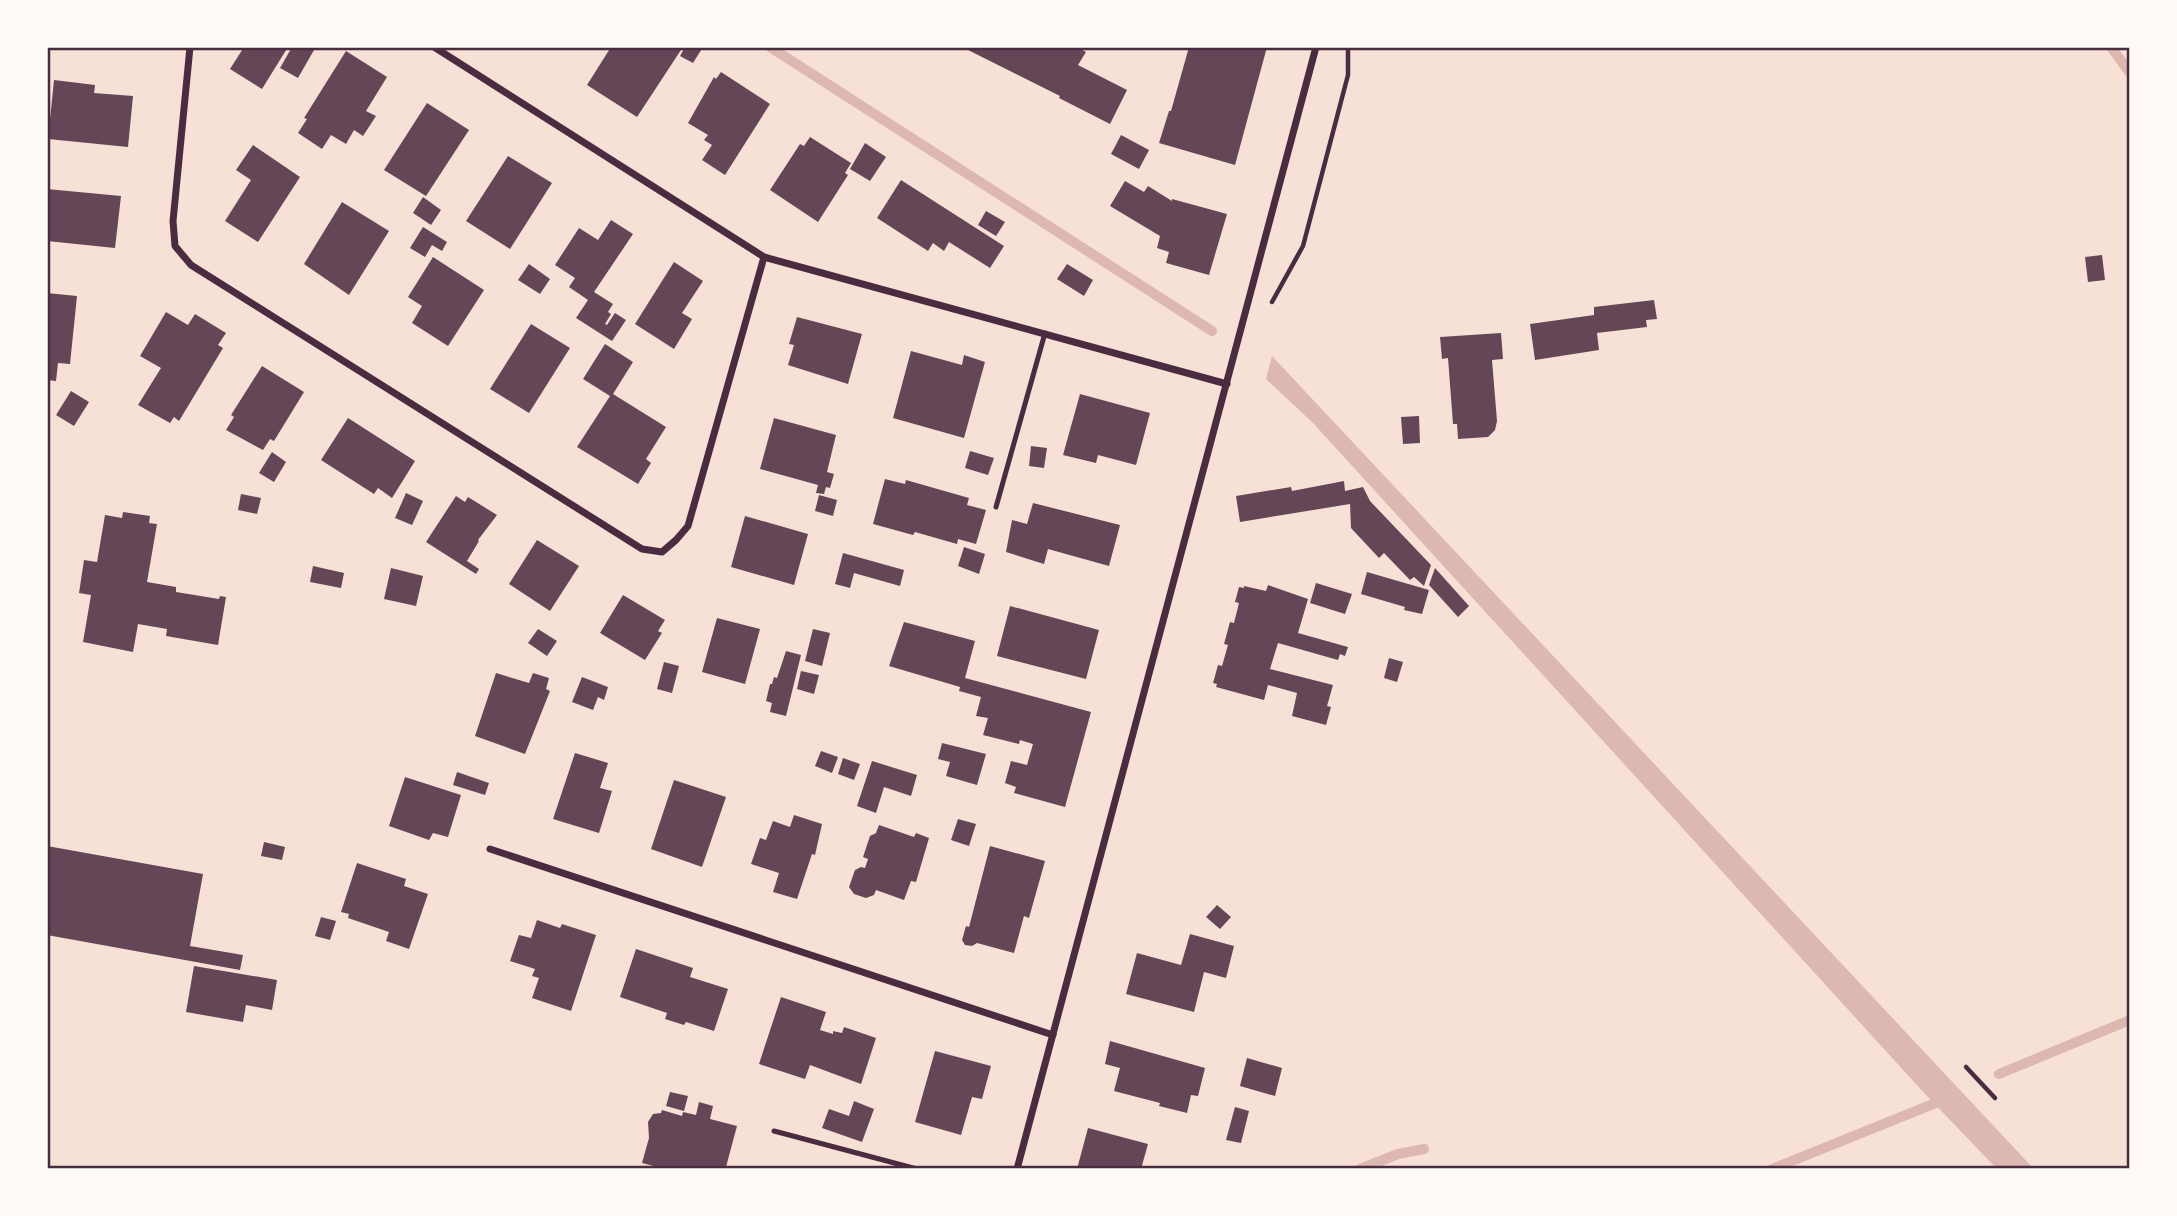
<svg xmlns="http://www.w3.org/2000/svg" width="2177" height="1216" viewBox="0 0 2177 1216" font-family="'Space Grotesk',sans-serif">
	<rect width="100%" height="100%" fill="#f7e1d7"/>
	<!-- water -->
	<path fill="#dcb8b0" d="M1272,356L2034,1169H1997L1926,1095L1313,423L1266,379Z"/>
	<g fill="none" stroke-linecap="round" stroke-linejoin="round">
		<!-- stream -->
		<g stroke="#dcb8b0" stroke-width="10">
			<path d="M770,47L1212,331"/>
			<path d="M2111,47L2130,73"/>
			<path d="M1999,1074L2130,1020"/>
			<path d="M1360,1169L1398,1154L1424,1149"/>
			<path d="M1772,1169L1948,1098"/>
		</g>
	</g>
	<!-- building -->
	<g fill="#644757">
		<path d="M244,47H288L262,89L230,69Z"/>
		<path d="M292,47H309L314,50L298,78L280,68Z"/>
		<path d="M611,47H677L681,50L637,117L587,85Z"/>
		<path d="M685,47H703L693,63L680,56Z"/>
		<path d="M962,47H1077L1086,52L1078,65L1127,90L1110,124L1059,98L1060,96Z"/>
		<path d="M1189,47H1267L1235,165L1159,143L1169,111H1171Z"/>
		<path d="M346,51L387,77L366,111L376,116L363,136L354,130L346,144L331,135L322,149L298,133L307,119L304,118Z"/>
		<path d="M721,72L770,104L725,175L702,160L712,145L704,140L708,135L688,123L714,77L716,79Z"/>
		<path d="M54,80L95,85L94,93L133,96L128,147L48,139Z"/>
		<path d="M427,103L469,130L426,196L384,170Z"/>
		<path d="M1121,135L1149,150L1139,169L1111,154Z"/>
		<path d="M810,137L851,163L845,173L848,175L818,222L770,190L800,144L804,146Z"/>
		<path d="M865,143L886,157L870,181L850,169Z"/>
		<path d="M253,145L300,177L258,242L225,221L251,180L236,170Z"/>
		<path d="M508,156L552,183L510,249L466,221Z"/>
		<path d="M901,180L1004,246L990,268L949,242L944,251L933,243L928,251L877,218Z"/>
		<path d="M1125,181L1144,192L1148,186L1172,201V199L1227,214L1209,275L1166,263L1169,252L1157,248L1160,236L1110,206Z"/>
		<path d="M47,189L121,196L115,248L47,241Z"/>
		<path d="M423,197L441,210L431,225L413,213Z"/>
		<path d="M342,202L389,231L349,295L304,264Z"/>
		<path d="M986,211L1005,222L996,236L978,225Z"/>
		<path d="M611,220L633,234L594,292L613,304L608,312L611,314L605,324L607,325L615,313L626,320L612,341L576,318L588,300L569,287L575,278L555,265L579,228L598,240Z"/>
		<path d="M423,227L447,242L442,251L432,245L425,257L410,248Z"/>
		<path d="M2102,255L2105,280L2088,282L2085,257Z"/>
		<path d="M433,257L484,290L448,346L412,323L422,306L408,297Z"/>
		<path d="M674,262L703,281L682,313L692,319L674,349L635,324Z"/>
		<path d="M529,264L550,279L540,294L518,280Z"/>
		<path d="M1067,264L1093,280L1084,296L1057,279Z"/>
		<path d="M47,293L77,296L70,364L58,363L56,381L47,380Z"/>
		<path d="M1654,300L1657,319L1646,320L1647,327L1597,333L1599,350L1535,360L1530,324L1594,315V307Z"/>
		<path d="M166,312L188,325L195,314L226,333L218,345L223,348L179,421L174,417L170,423L138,405L161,368L140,356Z"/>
		<path d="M797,317L862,334L848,384L788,365L794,345L789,344Z"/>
		<path d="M531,324L570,348L529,413L490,389Z"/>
		<path d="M1501,333L1503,359L1492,360L1497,421L1495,430L1488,437L1458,439L1457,424H1453L1448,358L1442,359L1440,337Z"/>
		<path d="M605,344L633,362L613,394L666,427L646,459L651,463L638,484L577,447L610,396L583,379Z"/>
		<path d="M911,351L962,365L964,355L985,362L964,438L893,418Z"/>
		<path d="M262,366L304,392L274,441L270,439L263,450L226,430L234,417L231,415Z"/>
		<path d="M71,391L89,402L74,426L56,415Z"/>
		<path d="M1080,394L1150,413L1136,465L1098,455L1096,463L1063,455Z"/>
		<path d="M1419,416L1420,443L1403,444L1401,417Z"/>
		<path d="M348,418L415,461L392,498L378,488L374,494L321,460Z"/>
		<path d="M774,418L836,435L827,472L834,474L830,488L826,487L824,494L816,493L818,485L760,469Z"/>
		<path d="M1031,446L1047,448L1044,468L1029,466Z"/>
		<path d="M970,451L994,458L988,475L965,468Z"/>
		<path d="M272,452L286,462L274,482L259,473Z"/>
		<path d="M885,479L905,484L906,480L969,498L967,505L986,510L976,544L958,539L957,544L915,532L913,535L873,524Z"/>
		<path d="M1344,481L1345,491L1363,487L1370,501L1431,565L1424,586L1414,577L1410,580L1384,553L1379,558L1351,528L1350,504L1240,522L1236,496L1291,487L1292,491Z"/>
		<path d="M406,493L423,501L412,525L395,518Z"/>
		<path d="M241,494L261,498L257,514L238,510Z"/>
		<path d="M819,495L837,500L833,516L815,511Z"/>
		<path d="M456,496L465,502L468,497L497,515L478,540L479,541L467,561L479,569L476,574L426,542Z"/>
		<path d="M1033,503L1120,525L1109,566L1048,549L1044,564L1006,552L1012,520L1027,524Z"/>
		<path d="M123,512L150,516L149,523L157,524L147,582L176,587V592L219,599L220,596L226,597L218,645L166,636L167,629L138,624L133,652L83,642L91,595L79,593L84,560L97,562L105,515L122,518Z"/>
		<path d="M745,516L808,534L794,585L731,567Z"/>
		<path d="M537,540L579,566L550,611L509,584Z"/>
		<path d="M964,547L985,554L979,574L958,566Z"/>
		<path d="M843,553L904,570L900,586L854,573L850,588L835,584Z"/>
		<path d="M313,566L344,573L341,588L310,582Z"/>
		<path d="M391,568L423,576L416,606L384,599Z"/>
		<path d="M1435,568L1469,606L1458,617L1429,585Z"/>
		<path d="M1367,572L1429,590L1422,614L1404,610L1405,607L1361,594Z"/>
		<path d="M1316,583L1352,594L1345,614L1310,603Z"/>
		<path d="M1268,585L1308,599L1298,633L1348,647L1345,656L1340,654L1338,660L1278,643L1270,669L1333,685L1327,706L1331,707L1326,725L1292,716L1297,693L1268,685L1264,700L1216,687L1217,684L1213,683L1218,665L1222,666L1228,645L1224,644L1230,622L1234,623L1239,603L1235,602L1239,587L1244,588V586L1266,591Z"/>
		<path d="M623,595L665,620L658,631L662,633L645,660L600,633Z"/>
		<path d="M1010,606L1099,630L1086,679L997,656Z"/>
		<path d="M717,618L760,629L745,684L702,672Z"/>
		<path d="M904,622L975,641L965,678L1091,712L1065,807L1014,793L1016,787L1005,783L1011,761L1027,765L1033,744L1020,740L1019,744L983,735L988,718L976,716L981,697L959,691L960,687L889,666Z"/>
		<path d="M538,629L557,641L547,656L528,643Z"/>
		<path d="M813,629L830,633L822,666L805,661Z"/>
		<path d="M786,651L801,655L786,716L770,712L772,703L766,701L770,684H772L774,677L777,678Z"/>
		<path d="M1389,658L1403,662L1397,682L1384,678Z"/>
		<path d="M664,662L679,666L672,693L657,689Z"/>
		<path d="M801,671L819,675L814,694L797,689Z"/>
		<path d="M496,673L529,683L533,673L549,678L546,689L550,691L525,754L475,736Z"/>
		<path d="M582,677L608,687L604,700L598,697L593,710L572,702Z"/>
		<path d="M942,743L986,754L977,785L946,776L950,762L938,759Z"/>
		<path d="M821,751L838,757L832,773L815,766Z"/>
		<path d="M575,753L608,763L600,788L612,791L599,833L553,819Z"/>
		<path d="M843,758L860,764L854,780L838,774Z"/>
		<path d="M872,761L917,775L911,796L884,787L876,813L857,806Z"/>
		<path d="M457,772L489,783L485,795L453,785Z"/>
		<path d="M405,777L461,795L448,837L433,833L429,840L389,826Z"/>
		<path d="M674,780L726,797L702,867L651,849Z"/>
		<path d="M794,815L822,824L815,855L812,854L797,899L773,892L779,873L751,864L760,838L766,840L773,821L790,827Z"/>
		<path d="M958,819L976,824L969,846L951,840Z"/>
		<path d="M879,825L914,837L916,833L929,838L916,882L911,881L904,900L876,890L874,895L866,898L854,894L849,887L855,870L861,867L865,868L868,859L863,857L870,836L876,833Z"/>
		<path d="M264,842L285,847L282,860L261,856Z"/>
		<path d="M47,846L203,874L190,946L243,955L240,970L47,935Z"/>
		<path d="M990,846L1045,861L1029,918L1024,916L1014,953L977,943L972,946L965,945L962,940L966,926L969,927Z"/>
		<path d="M357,863L406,879L404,886L428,894L409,949L386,941L389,932L348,918L349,914L341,912Z"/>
		<path d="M1217,905L1231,917L1220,929L1206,917Z"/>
		<path d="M321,917L336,921L330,940L315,936Z"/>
		<path d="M537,920L560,928L562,924L596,935L571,1011L532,998L539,978L532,976L535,969L510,961L519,935L531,938Z"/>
		<path d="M1190,934L1234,946L1226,978L1204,972L1194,1012L1126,994L1137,953L1181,965Z"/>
		<path d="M636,949L693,968L690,977L728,989L714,1031L686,1022L684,1025L665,1019L667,1013L620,997Z"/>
		<path d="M194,966L277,980L272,1010L246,1005L243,1022L186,1012Z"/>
		<path d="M781,997L826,1012L820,1030L833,1034V1031L842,1033L844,1027L876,1038L861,1084L810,1065L805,1079L759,1064Z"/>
		<path d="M1110,1041L1205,1068L1198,1096L1191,1095L1187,1113L1159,1106L1160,1103L1114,1091L1120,1068L1105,1064Z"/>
		<path d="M935,1051L991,1066L982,1099L972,1097L961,1135L915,1122Z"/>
		<path d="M1247,1058L1282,1068L1275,1096L1240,1086Z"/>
		<path d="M670,1092L688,1096L684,1111L666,1106Z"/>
		<path d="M854,1101L874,1109L862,1142L822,1128L829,1109L849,1116Z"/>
		<path d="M699,1102L713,1106L710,1119L737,1126L726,1167L665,1169L642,1163L649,1138L648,1122L653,1114L661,1113L662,1110L682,1116L683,1112L696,1115Z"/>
		<path d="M1235,1107L1249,1111L1241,1143L1226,1140Z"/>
		<path d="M1088,1128L1148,1144L1141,1169H1077Z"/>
	</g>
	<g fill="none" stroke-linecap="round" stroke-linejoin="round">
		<!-- path -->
		<g stroke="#4a2c40" stroke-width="4.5">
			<path d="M1272,302L1303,246L1348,75V47"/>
			<path d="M1966,1067L1995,1098"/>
		</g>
		<!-- service -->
		<g stroke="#4a2c40" stroke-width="5">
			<path d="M996,507L1045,333"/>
			<path d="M774,1131L917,1169"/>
		</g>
		<!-- minor -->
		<g stroke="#4a2c40" stroke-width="7">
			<path d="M190,47L173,221L175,246L191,265L642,549L662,552L676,540L688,526L764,257"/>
			<path d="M434,47L764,257L1227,384"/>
			<path d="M490,849L1053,1035"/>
			<path d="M1017,1169L1316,47"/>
		</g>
	</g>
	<!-- border -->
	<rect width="2177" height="1216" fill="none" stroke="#fffaf5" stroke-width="98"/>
	<rect x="49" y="49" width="2079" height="1118" fill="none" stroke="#4a2c40" stroke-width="2.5"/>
</svg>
